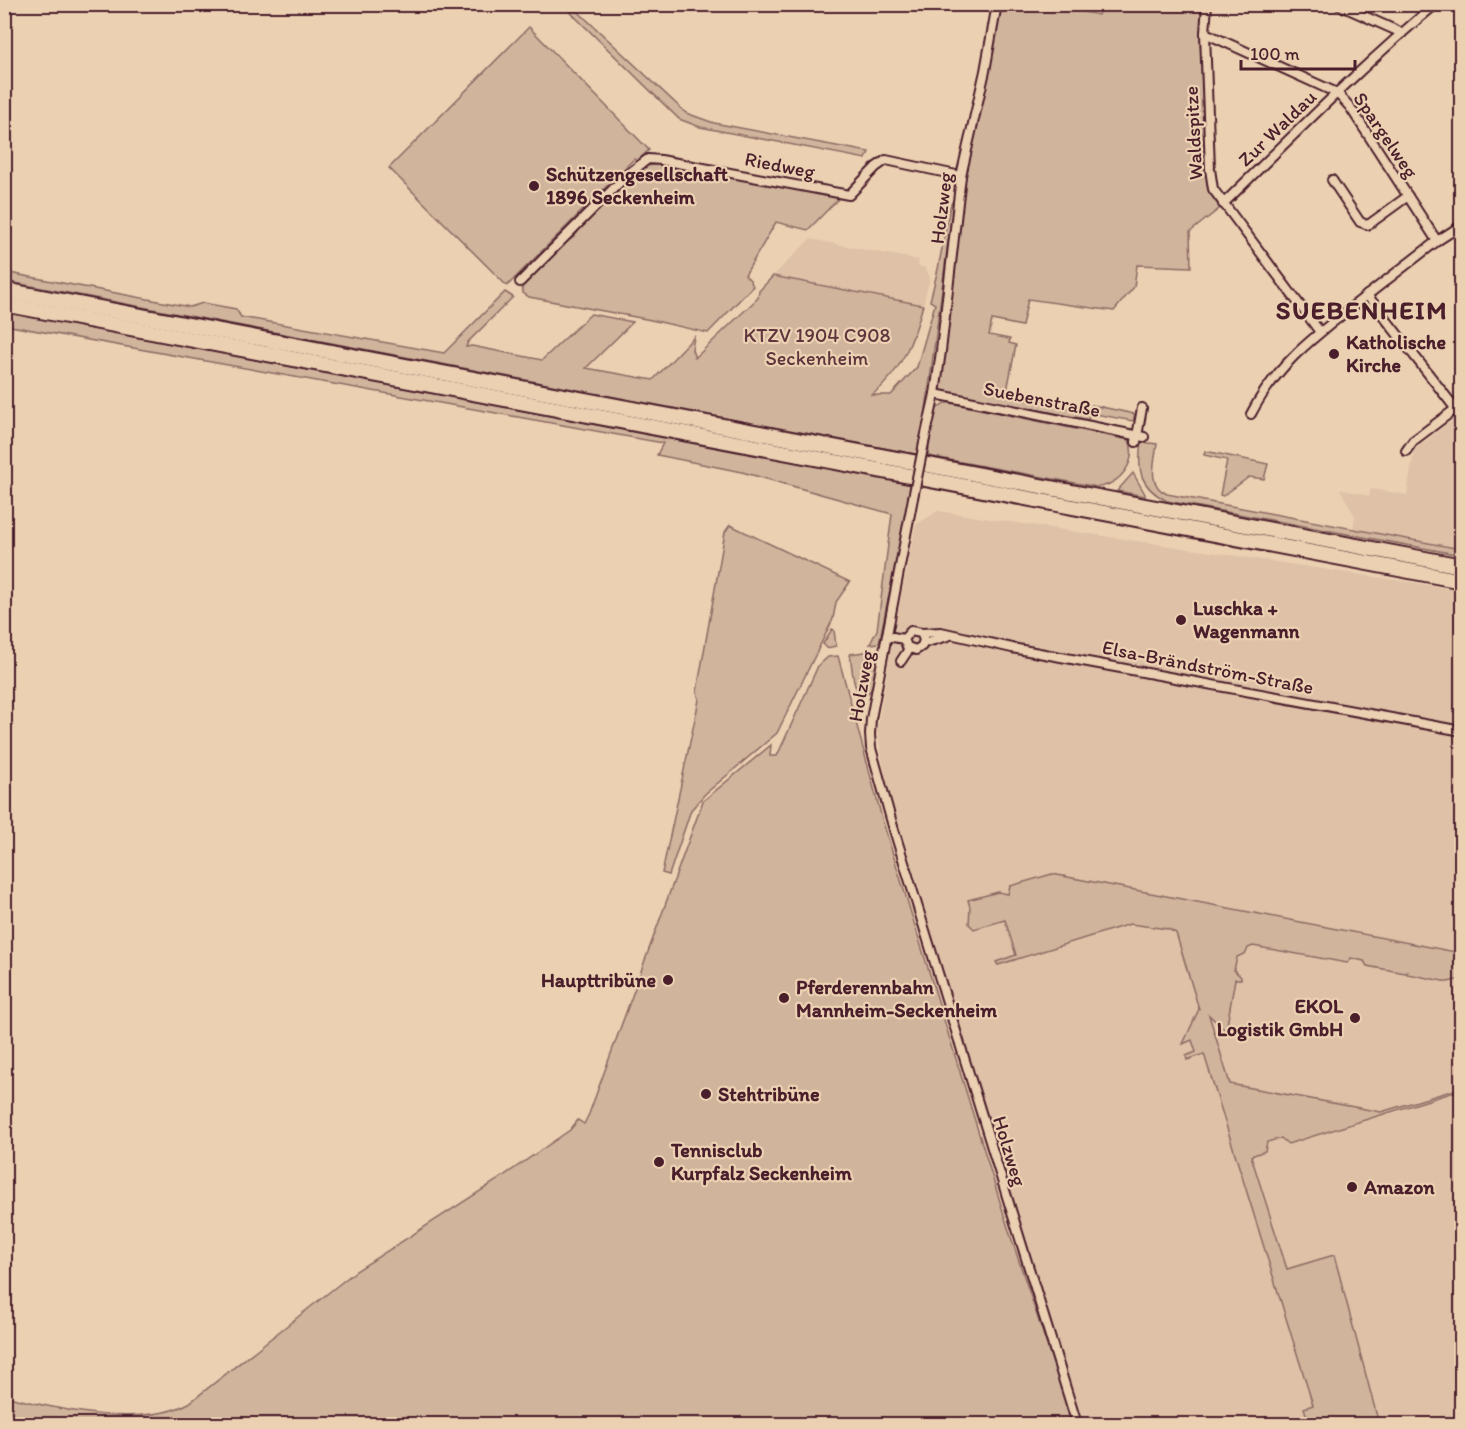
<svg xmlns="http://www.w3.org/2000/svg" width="1466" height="1429" viewBox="0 0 1466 1429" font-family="Itim,sans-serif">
	<rect width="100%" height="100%" fill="#ebd0b2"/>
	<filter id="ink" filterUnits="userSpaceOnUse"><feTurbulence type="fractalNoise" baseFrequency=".0167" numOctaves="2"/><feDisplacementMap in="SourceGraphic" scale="12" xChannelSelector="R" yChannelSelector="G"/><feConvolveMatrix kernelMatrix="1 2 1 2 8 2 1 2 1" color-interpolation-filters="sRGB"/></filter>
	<g filter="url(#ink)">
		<!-- built -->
		<g fill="#dec1a7">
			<path d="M810,239L919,260L918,266L925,268L930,277L923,305L773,276Z"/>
			<path d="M1461,413V549L1353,529L1355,516L1340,489L1369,496L1371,489L1407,495L1414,450Z"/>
			<path d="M938,511L1461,590V1424H1073L1026,1283L921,894L887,785L877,731L895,624L916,525Z"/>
		</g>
		<!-- green -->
		<g fill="#d0b49c" stroke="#8d6a64" stroke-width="1.5">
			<path d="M563,5H571L686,113L714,123L869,152L866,159L700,127L679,119Z"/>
			<path d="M999,5H1050L1098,15L1099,12L1070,5H1205L1200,33L1205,169L1209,192L1220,208L1190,232L1191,267L1137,265L1134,287L1114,311L1028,299L1022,326L992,320L989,335L1010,339L1009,343L1016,345L1006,396L1091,412L1092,405L1135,414L1133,421L1090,413L1088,420L940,391L941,354L963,196V175Z"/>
			<path d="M529,27L649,150L637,161L634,159L507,286L389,168Z"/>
			<path d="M666,164L840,197L808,230L776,222L745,275L750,280L753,286L708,333L651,320L529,297L523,293L522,286L526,281L566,241C574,239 578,234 580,226L633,175L646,166Z"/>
			<path d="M954,198L920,455L5,281L4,272L190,307L203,303L236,309L241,317L444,353L505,292L513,297L468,342L466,347L472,346L542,360L591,314L633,322L586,368L653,380L694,337L692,350L695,358L758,298L759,291L773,276L923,305C914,339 901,373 872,395H891L917,367L935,304L930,301L938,269L950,206Z"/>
			<path d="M4,295L974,480L5,299Z"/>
			<path d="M4,312L751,454L912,482L879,643L870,644L877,630L892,514L742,472L657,455L663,443L5,325Z"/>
			<path d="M945,403H950L1129,440C1138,462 1119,486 1097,487L928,456L933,416L935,410Z"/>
			<path d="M1141,442L1157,444C1155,462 1146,485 1167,494L1461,549V555L1167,501C1140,487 1137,471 1141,442Z"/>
			<path d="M1205,451L1268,464L1264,479L1249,477L1223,496L1220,495L1227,460L1204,455Z"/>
			<path d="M1133,473L1145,494V496L1117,491Z"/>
			<path d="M1038,492L1461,572V575L1040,494Z"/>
			<path d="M730,525L850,582L836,602L833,619L777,733L705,794L691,810L669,875L662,873L699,700L697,691L725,532Z"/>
			<path d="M832,629L834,630L836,646L827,648L823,644Z"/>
			<path d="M872,651L880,656C878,666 877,695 863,694C859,694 857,692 856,688C852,679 852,665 850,654Z"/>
			<path d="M838,656L883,822L1009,1231L1073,1424H5V1396C55,1409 141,1429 189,1403L356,1271L496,1181L570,1130L578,1120L584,1124L589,1114L703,801L771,745L770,756H777L818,666L828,657Z"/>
			<path d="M1052,874L1461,953V979L1448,982L1407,974V972L1405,973L1367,966L1364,961L1351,958L1347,963L1253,946L1248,948L1246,953L1237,957L1234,970L1241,977V979H1235L1226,1031L1209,1015L1230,1084L1381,1112L1461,1088V1090L1288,1144L1281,1138L1267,1142L1265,1151L1251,1156L1287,1269L1334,1255L1379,1424H1306L1309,1423L1304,1408L1313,1405L1204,1054L1187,1060L1186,1056L1196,1052L1192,1040L1183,1044L1199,1009L1176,933L1168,929L1130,924L998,965L996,962L1016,955L1005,920L974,929L969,924L970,907L968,900L998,892L1008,894L1010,886Z"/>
		</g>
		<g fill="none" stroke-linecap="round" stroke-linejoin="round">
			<!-- minor casing -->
			<g stroke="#4a1f2b" stroke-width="12">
				<g id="minor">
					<path d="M1207,4L1205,33L1210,169L1213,189L1320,332"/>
					<path d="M1337,4L1402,33"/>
					<path d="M1205,33L1337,93L1350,107L1437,241"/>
					<path d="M1332,180L1360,222L1368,225L1408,196"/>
					<path d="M1223,204C1293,136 1361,66 1436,4"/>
					<path d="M520,282L628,174L648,159L661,160L849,195L876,167L886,160L961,176"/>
					<path d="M1367,295L1455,408"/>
					<path d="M935,394L1144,437"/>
					<path d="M1251,414C1277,364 1314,337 1357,303C1384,282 1411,261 1437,241L1462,225"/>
					<path d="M1136,442L1142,408"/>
					<path d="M924,443L935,394L941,351L961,176L985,71L997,4"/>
					<path d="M1406,451L1413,441L1462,404"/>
					<path d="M913,498L871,719L870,734L871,748L894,830L1077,1424"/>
					<path d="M921,633L924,640L922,646L916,650L907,647L904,639L911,631L921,633L941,632L1012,648L1462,731"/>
					<path d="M887,636L904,639"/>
					<path d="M924,643L948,636"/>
					<path d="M901,661L909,649"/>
				</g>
			</g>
			<!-- motorway casing -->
			<g stroke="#4a1f2b" stroke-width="18">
				<g id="motorway">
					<path d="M4,290L1462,566"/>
					<path d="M4,304L1462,581"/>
				</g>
			</g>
			<!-- minor -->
			<use href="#minor" stroke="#ebd0b2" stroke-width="8"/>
			<!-- motorway -->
			<use href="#motorway" stroke="#ebd0b2" stroke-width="14"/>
			<!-- minor-bridge casing -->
			<g stroke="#4a1f2b" stroke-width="12" stroke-linecap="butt">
				<path id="minor-bridge" d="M913,498L924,443"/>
			</g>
			<!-- minor-bridge -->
			<use href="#minor-bridge" stroke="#ebd0b2" stroke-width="8"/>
		</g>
	</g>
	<!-- markers -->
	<g fill="#4a1f2b" stroke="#ebd0b2" stroke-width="2">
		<circle cx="534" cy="186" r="6"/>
		<circle cx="1334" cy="354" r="6"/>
		<circle cx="1181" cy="620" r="6"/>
		<circle cx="668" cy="980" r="6"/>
		<circle cx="784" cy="998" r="6"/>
		<circle cx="1355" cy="1018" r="6"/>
		<circle cx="706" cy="1094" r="6"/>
		<circle cx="659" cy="1162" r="6"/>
		<circle cx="1352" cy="1187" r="6"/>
	</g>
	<g text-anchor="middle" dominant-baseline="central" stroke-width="4.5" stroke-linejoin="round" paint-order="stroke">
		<!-- street labels -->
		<g font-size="20" fill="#4a1f2b" stroke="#ebd0b2">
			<text transform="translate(1277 128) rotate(-44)">Zur Waldau</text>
			<text transform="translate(1193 133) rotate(-93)">Waldspitze</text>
			<text transform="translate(1386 135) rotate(56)">Spargelweg</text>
			<text transform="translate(780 165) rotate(11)">Riedweg</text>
			<text transform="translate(941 208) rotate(-83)">Holzweg</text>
			<text transform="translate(1042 399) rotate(11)">Suebenstraße</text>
			<text transform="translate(1208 667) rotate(11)">Elsa-Brändström-Straße</text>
			<text transform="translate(861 686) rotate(-80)">Holzweg</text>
			<text transform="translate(1010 1151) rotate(73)">Holzweg</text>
		</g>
		<!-- poi labels -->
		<g font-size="20" font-weight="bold" fill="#4a1f2b" stroke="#ebd0b2" text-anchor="start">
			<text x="546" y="174">Schützengesellschaft<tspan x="546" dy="23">1896 Seckenheim</tspan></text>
			<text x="1346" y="342">Katholische<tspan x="1346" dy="23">Kirche</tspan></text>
			<text x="1193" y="608">Luschka +<tspan x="1193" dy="23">Wagenmann</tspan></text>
			<text x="656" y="980" text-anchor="end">Haupttribüne</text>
			<text x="796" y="987">Pferderennbahn<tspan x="796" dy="23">Mannheim-Seckenheim</tspan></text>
			<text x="1343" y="1006" text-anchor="end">EKOL<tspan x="1343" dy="23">Logistik GmbH</tspan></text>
			<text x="718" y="1094">Stehtribüne</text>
			<text x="671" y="1150">Tennisclub<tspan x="671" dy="23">Kurpfalz Seckenheim</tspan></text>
			<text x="1364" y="1187">Amazon</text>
		</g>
		<!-- park labels -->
		<g font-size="20" fill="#5e353c" stroke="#ebd0b2">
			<text x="817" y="335">KTZV 1904 C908<tspan x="817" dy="23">Seckenheim</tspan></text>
		</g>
		<!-- district labels -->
		<g font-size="26" font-weight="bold" letter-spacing="1.5" fill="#4a1f2b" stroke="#ebd0b2">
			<text x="1362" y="310">SUEBENHEIM</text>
		</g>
	</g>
	<!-- margin -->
	<rect width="1466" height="1429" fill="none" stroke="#ebd0b2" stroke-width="24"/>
	<rect x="12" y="12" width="1442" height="1405" fill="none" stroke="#4a1f2b" stroke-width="2" filter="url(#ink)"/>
	<!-- scale -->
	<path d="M1241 60v9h114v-9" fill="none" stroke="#4a1f2b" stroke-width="3"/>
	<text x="1250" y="60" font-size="18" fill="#4a1f2b" stroke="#ebd0b2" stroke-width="4.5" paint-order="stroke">100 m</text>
</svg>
